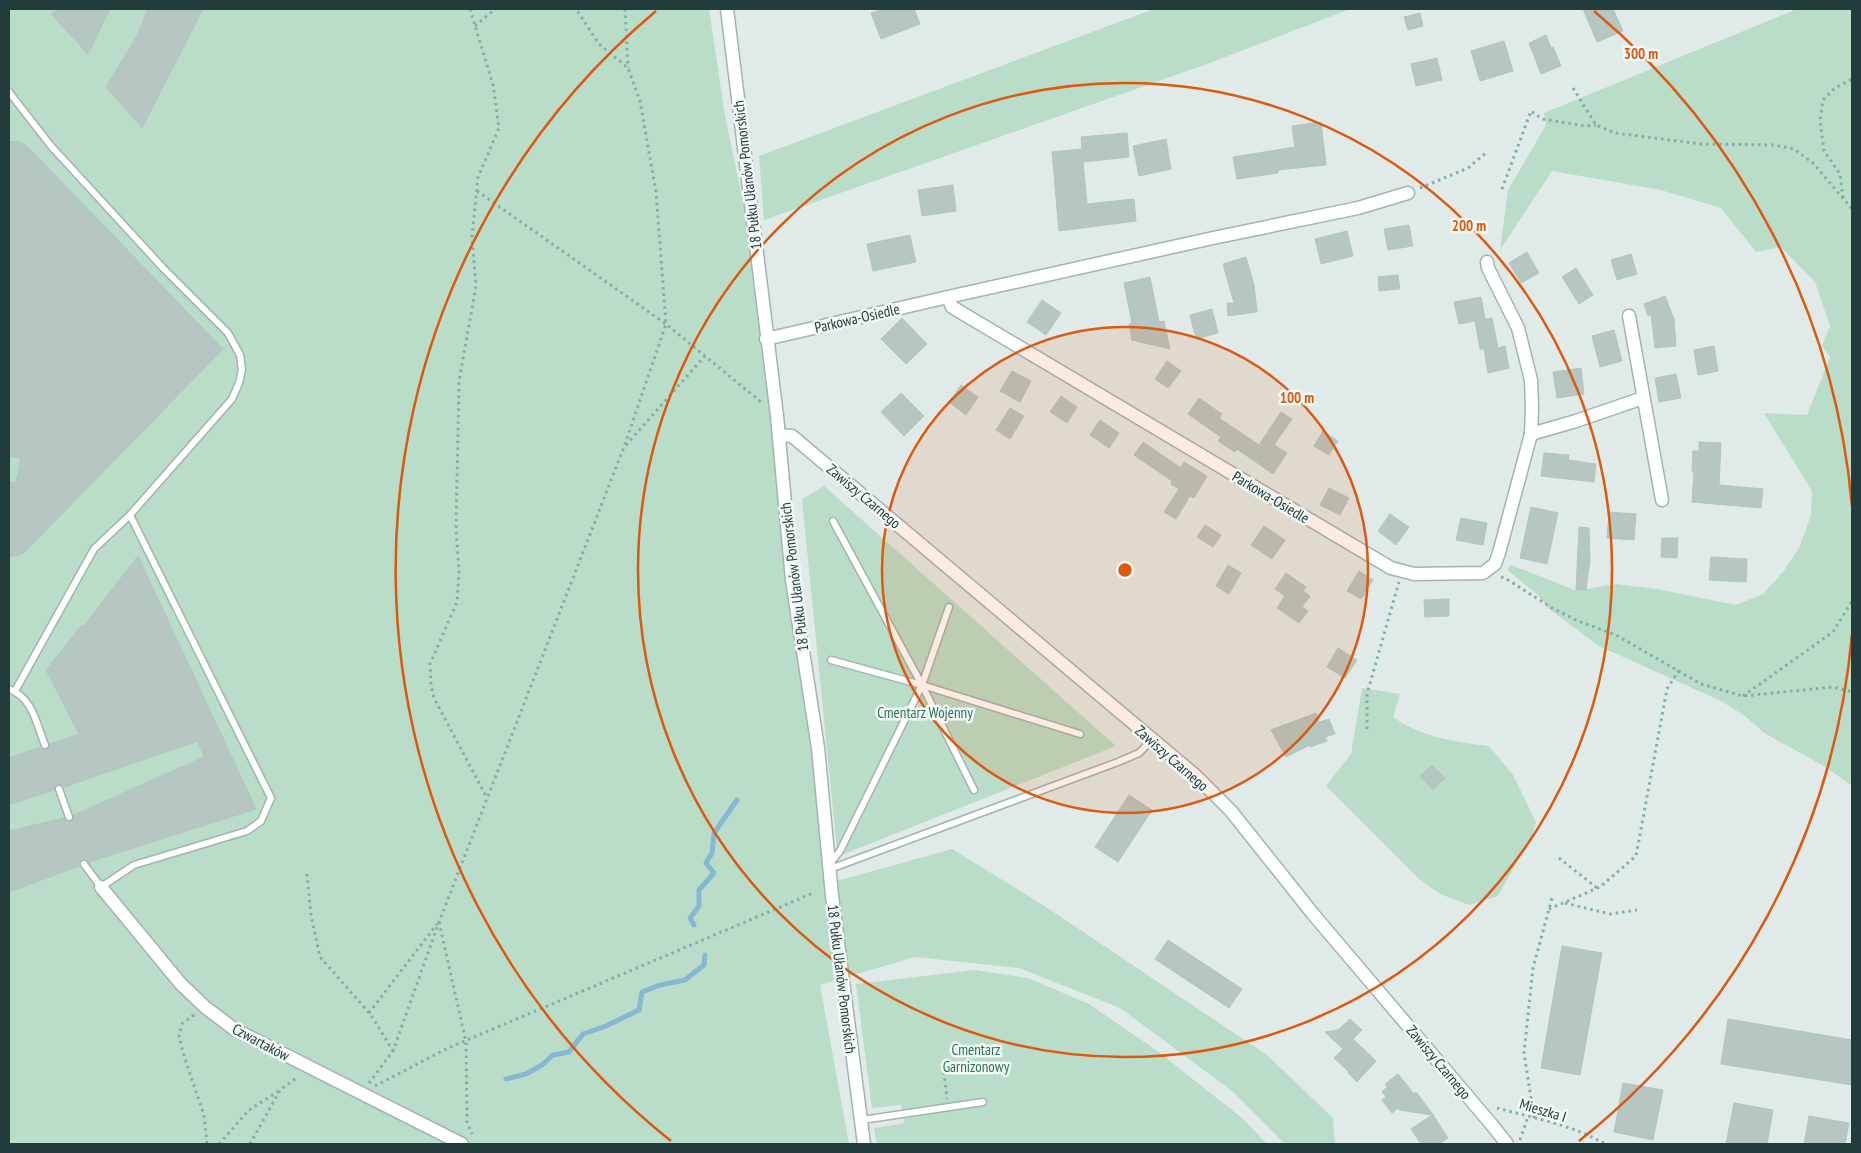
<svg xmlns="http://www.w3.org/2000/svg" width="1861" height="1153" viewBox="0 0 1861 1153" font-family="'PT Sans Narrow',sans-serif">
	<rect width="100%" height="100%" fill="#e0ebe9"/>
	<!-- green -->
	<g fill="#b9ddc9">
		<path d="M9,9H709L725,116L748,225L781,480L782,546L804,687L826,884L952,849L1043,905L1267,1055L1333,1118L1335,1144H1285L1232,1091L1120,1008L1019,968L915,957L820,985L849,1144H9Z"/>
		<path d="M1154,9H1350L1207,64L764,220L759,156Z"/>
		<path d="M1797,9H1852V786L1824,766L1764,733L1745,716L1721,701L1599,646L1548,608L1537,594L1507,570L1511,565L1577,591L1615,584L1657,589L1736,605L1763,594L1783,572L1799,548L1811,515L1812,491L1764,413L1807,415L1830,357L1822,346L1830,326L1815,282L1781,247L1756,252L1721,208L1661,190L1552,171L1500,250L1508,190L1546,125L1544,113Z"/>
		<path d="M824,486L1116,746L844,854L837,850L802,499Z"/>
		<path d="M1362,688L1400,694L1393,717C1421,737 1455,742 1489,746L1513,775L1536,822L1532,835L1498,896L1469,905L1440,894L1418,878L1326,786L1351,754Z"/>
		<path d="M975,970L1028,978L1089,1004L1156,1050L1242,1118L1267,1144H877L874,1128L904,1123L901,1105L872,1108L856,984Z"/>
	</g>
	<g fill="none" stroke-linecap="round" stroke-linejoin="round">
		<!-- stream -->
		<g stroke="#87b8d1" stroke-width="5">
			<path d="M694,925L690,918L699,906V890L714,873L706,863L712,853L714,833L737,800"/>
			<path d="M506,1079L526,1074L542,1065L553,1055L569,1052L583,1034L606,1026L639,1010L642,992L660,985L685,980L704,965L705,955"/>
		</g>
	</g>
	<!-- building -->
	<g fill="#b6c6c2" stroke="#b3c5c1">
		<path d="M59,9H110L88,54L51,14Z"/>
		<path d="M148,9H203L142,128L106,87L137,36Z"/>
		<path d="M882,9H914L920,24L881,39L871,13Z"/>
		<path d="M1583,9H1613L1623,31L1597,42Z"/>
		<path d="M1420,13L1423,26L1408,30L1404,17Z"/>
		<path d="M1546,35L1551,48L1553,47L1561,66L1541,74L1529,43Z"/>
		<path d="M1504,41L1513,71L1480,81L1471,51Z"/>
		<path d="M1437,58L1442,80L1416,86L1411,64Z"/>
		<path d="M1321,122L1326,165L1278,170V173L1237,179L1233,157L1295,147L1292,126Z"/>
		<path d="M1127,133L1129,157L1083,162L1087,204L1134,199L1136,221L1059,231L1052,152L1082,149L1081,137Z"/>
		<path d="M1166,139L1171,169L1139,176L1133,146Z"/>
		<path d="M18,141L27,146L223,349L24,553L9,557V482H16L21,458L9,456V142Z"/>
		<path d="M953,185L956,211L922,216L918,190Z"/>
		<path d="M1409,225L1413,246L1388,250L1384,229Z"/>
		<path d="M1347,231L1353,256L1321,264L1315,239Z"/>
		<path d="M910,235L916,262L873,271L867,244Z"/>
		<path d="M1527,252L1539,273L1521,283L1509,263Z"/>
		<path d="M1631,254L1637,274L1617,280L1611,260Z"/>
		<path d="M1246,257L1254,285L1257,312L1228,316L1227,303H1234L1223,264Z"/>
		<path d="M1576,268L1593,295L1579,304L1562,277Z"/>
		<path d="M1398,275L1400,289L1379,291L1378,277Z"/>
		<path d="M1150,277L1159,322L1164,321L1170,349L1132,340L1129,324L1132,323L1124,283Z"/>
		<path d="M1665,296L1674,319L1676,346L1655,348L1651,314L1648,316L1644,304Z"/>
		<path d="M1481,297L1485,319L1492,318L1498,348L1505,346L1509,368L1488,373L1484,349H1480L1475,321L1459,324L1454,302Z"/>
		<path d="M1042,300L1061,313L1046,335L1027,322Z"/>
		<path d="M1212,309L1218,333L1196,339L1190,315Z"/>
		<path d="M902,318L927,344L906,364L881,339Z"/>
		<path d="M1614,330L1622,361L1600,367L1592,336Z"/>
		<path d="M1714,346L1718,371L1698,375L1694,350Z"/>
		<path d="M1167,361L1181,371L1168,388L1155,379Z"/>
		<path d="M1581,368L1584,394L1557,398L1553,372Z"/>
		<path d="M1012,371L1031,381L1020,402L1000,391Z"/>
		<path d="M1676,374L1681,398L1659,402L1655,378Z"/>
		<path d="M961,385L978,397L966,415L949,402Z"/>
		<path d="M901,393L924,416L904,436L881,412Z"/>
		<path d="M1061,396L1077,407L1067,423L1050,412Z"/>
		<path d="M1199,398L1222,414L1219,418L1259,445L1281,412L1292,419L1274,445L1287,453L1273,474L1237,449L1235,452L1218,441L1221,437L1188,414Z"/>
		<path d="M1010,408L1024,416L1010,439L996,430Z"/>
		<path d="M1100,420L1119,433L1109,448L1090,435Z"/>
		<path d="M1323,431L1338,441L1329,455L1314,446Z"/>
		<path d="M1143,442L1181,468L1184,462L1207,476L1194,498L1190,496L1176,519L1164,512L1179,489L1171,484L1172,481L1134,455Z"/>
		<path d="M1699,442L1721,443L1719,485L1763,489L1761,508L1692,502L1694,472H1692L1693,451H1699Z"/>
		<path d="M1544,453L1569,455L1568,460L1596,464L1594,482L1541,476Z"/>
		<path d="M1329,488L1349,498L1340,515L1320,505Z"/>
		<path d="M1531,507L1558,513L1547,564L1520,558Z"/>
		<path d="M1609,512L1636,514L1634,540L1607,538Z"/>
		<path d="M1390,514L1409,527L1396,545L1378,531Z"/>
		<path d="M1461,518L1487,523L1483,545L1456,540Z"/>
		<path d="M1205,525L1221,535L1213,547L1197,537Z"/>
		<path d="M1264,526L1285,540L1272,559L1251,545Z"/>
		<path d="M1579,527L1589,528L1590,559L1586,590H1576Z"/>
		<path d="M1662,538H1678L1677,558L1661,557Z"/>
		<path d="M138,556L256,809L89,862L83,859L80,862L79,866L9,892V831L64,818L66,821H71L74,818V815L204,757L198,741L64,787L58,784L55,786L54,790L9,805V758L40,747L46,750L49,748L50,744L79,734L46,670L82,625L83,627Z"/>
		<path d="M1711,557L1747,559L1746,582L1709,580Z"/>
		<path d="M1228,565L1241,573L1229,594L1216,586Z"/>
		<path d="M1359,571L1373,580L1361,599L1347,591Z"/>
		<path d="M1286,573L1306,587L1303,591L1310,596L1302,607L1308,611L1299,623L1277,608L1285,596L1275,589Z"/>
		<path d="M1449,599V616L1425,617L1424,600Z"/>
		<path d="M1338,648L1357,660L1345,678L1327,667Z"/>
		<path d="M1316,713L1319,722L1329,719L1335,734L1325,737L1327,741L1310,747V745L1286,757L1271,730Z"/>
		<path d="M1432,765L1445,778L1433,790L1420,776Z"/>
		<path d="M1129,795L1152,810L1118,862L1095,847Z"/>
		<path d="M1168,940L1242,989L1229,1008L1155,959Z"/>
		<path d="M1562,946L1602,953L1580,1075L1541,1068Z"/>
		<path d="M1350,1019L1362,1030L1353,1039L1376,1061L1357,1082L1348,1073L1349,1072L1334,1058L1343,1049L1325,1032L1338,1030Z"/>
		<path d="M1728,1019L1852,1040V1085L1721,1064Z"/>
		<path d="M1398,1074L1414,1094L1416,1092L1434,1116L1433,1115L1448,1138L1439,1144H1421L1411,1129L1432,1115L1399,1110L1398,1108L1392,1113L1382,1100L1386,1097L1382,1092L1387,1087L1385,1084Z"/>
		<path d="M1623,1083L1663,1090L1653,1140L1614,1132Z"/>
		<path d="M1734,1103L1773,1110L1767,1144H1726Z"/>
		<path d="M1809,1116L1849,1123L1845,1144H1804Z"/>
	</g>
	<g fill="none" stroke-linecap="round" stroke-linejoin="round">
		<!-- service casing -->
		<g stroke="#a3b3b1" stroke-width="9">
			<g id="service">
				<path d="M9,92L51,146L163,268L228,333L240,355L242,370L239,383L232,399L130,515"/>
				<path d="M833,521L922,685L974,790"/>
				<path d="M831,660L922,685L1080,734"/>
				<path d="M9,689C33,698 36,723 45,745"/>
				<path d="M15,691L94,549L130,515L271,798L261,821L247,831L134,865L101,887L84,864"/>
				<path d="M59,789L69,817"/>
				<path d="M830,863L840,851L922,685L949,607"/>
				<path d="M830,869L1118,762L1139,753L1152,740"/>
				<path d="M862,1120L983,1102"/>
			</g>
		</g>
		<!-- minor casing -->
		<g stroke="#a3b3b1" stroke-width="15">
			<g id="minor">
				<path d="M727,9L777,416L792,580L818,748L832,896L864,1144"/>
				<path d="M948,297L1213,238L1358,208L1408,193"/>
				<path d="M1629,316L1662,500"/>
				<path d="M766,339L948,297L952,307L1391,568L1414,574L1483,573L1495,564L1499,553L1531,434L1532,408L1531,380L1518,328L1488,268L1487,262"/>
				<path d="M1531,434L1576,421L1643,398"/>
				<path d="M779,435L792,436L1196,776L1231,811L1313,914L1492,1125L1507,1144"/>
				<path d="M101,887L180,983L205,1007L234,1029L462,1144"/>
			</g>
		</g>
		<!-- path -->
		<g stroke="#80afa9" stroke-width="3" stroke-dasharray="2.5 4" stroke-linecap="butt">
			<path d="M470,9L493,85L499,128L478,177L472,237L476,286L459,381L456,530L459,571L457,602L430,664L431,685L434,698L487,798"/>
			<path d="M625,9L628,68"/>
			<path d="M475,26L495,9"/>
			<path d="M1573,88L1596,125L1615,133L1701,144L1774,145L1794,149L1813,163L1852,209"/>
			<path d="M1420,188L1468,168L1486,153"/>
			<path d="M1502,189L1531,111L1542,119L1585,126L1596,125"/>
			<path d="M477,191L666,324L761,402"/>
			<path d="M1843,198L1840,174L1824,151L1820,121L1823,100L1835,88L1852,79"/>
			<path d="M626,445L705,356"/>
			<path d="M1501,577L1505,578L1552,608L1578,621L1616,635L1701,684L1743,696L1833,687L1852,692"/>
			<path d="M1743,696L1833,632L1852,601"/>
			<path d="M1367,729V694L1399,582"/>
			<path d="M1559,858L1597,888"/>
			<path d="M307,874L311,915L320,957L371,1015L393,1051"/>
			<path d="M1565,903L1610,914L1637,910"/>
			<path d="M1549,909L1600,887L1636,856L1667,689L1679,670"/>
			<path d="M439,922L466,1042L467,1122L472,1134"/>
			<path d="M369,1013L437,924"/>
			<path d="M194,1015L182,1024L179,1036L184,1056L204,1115L207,1144"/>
			<path d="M944,1072L947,1099"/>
			<path d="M369,1083L393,1051L439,922L624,447L666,324L656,192L640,101L628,68L599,44L576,9"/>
			<path d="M375,1086L446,1049L811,894"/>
			<path d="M1497,1108C1533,1118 1573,1125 1605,1144"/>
			<path d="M1534,1118L1524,1053L1533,968L1552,898"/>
			<path d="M1520,1140L1528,1117"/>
			<path d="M219,1144L249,1110L279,1091"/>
			<path d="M250,1144L280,1090L298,1077"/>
		</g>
		<!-- service -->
		<use href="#service" stroke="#fff" stroke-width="6"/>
		<!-- minor -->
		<use href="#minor" stroke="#fff" stroke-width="12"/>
	</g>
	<!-- distance rings -->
	<circle cx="1125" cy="570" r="243" fill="#de580e" fill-opacity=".12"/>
	<g fill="none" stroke="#de580e" stroke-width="2.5">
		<circle cx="1125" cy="570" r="243"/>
		<circle cx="1125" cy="570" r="487"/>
		<path d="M1852 634A730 730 0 0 1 1579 1141M671 1141A730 730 0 0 1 656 11M1594 11A730 730 0 0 1 1852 506"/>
	</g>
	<g text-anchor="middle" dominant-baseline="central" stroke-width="5" stroke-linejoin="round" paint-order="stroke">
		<!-- street labels -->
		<g font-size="15" fill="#213c3a" stroke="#f1f8f6">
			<text transform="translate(747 175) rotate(-97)">18 Pułku Ułanów Pomorskich</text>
			<text transform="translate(857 318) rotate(-13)">Parkowa-Osiedle</text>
			<text transform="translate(864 496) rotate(40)">Zawiszy Czarnego</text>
			<text transform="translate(1271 497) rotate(31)">Parkowa-Osiedle</text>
			<text transform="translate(794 577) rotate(-97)">18 Pułku Ułanów Pomorskich</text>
			<text transform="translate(1172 758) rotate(41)">Zawiszy Czarnego</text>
			<text transform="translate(842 979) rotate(83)">18 Pułku Ułanów Pomorskich</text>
			<text transform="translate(261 1042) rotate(28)">Czwartaków</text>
			<text transform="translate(1439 1062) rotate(50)">Zawiszy Czarnego</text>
			<text transform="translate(1543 1110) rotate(17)">Mieszka I</text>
		</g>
		<!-- park labels -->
		<g font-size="15" fill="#2b7354" stroke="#f1f8f6">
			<text x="925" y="712">Cmentarz Wojenny</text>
			<text x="976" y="1049">Cmentarz<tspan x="976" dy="17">Garnizonowy</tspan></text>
		</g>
	</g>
	<circle cx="1125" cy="570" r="8" fill="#de580e" stroke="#f1f8f6" stroke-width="2.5"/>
	<g font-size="15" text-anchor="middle" font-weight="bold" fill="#de580e" stroke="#f1f8f6" stroke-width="5" stroke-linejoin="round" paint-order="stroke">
		<text x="1641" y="59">300 m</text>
		<text x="1469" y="231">200 m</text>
		<text x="1297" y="403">100 m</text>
	</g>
	<!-- border -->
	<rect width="1861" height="1153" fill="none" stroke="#213c3a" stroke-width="20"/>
</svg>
